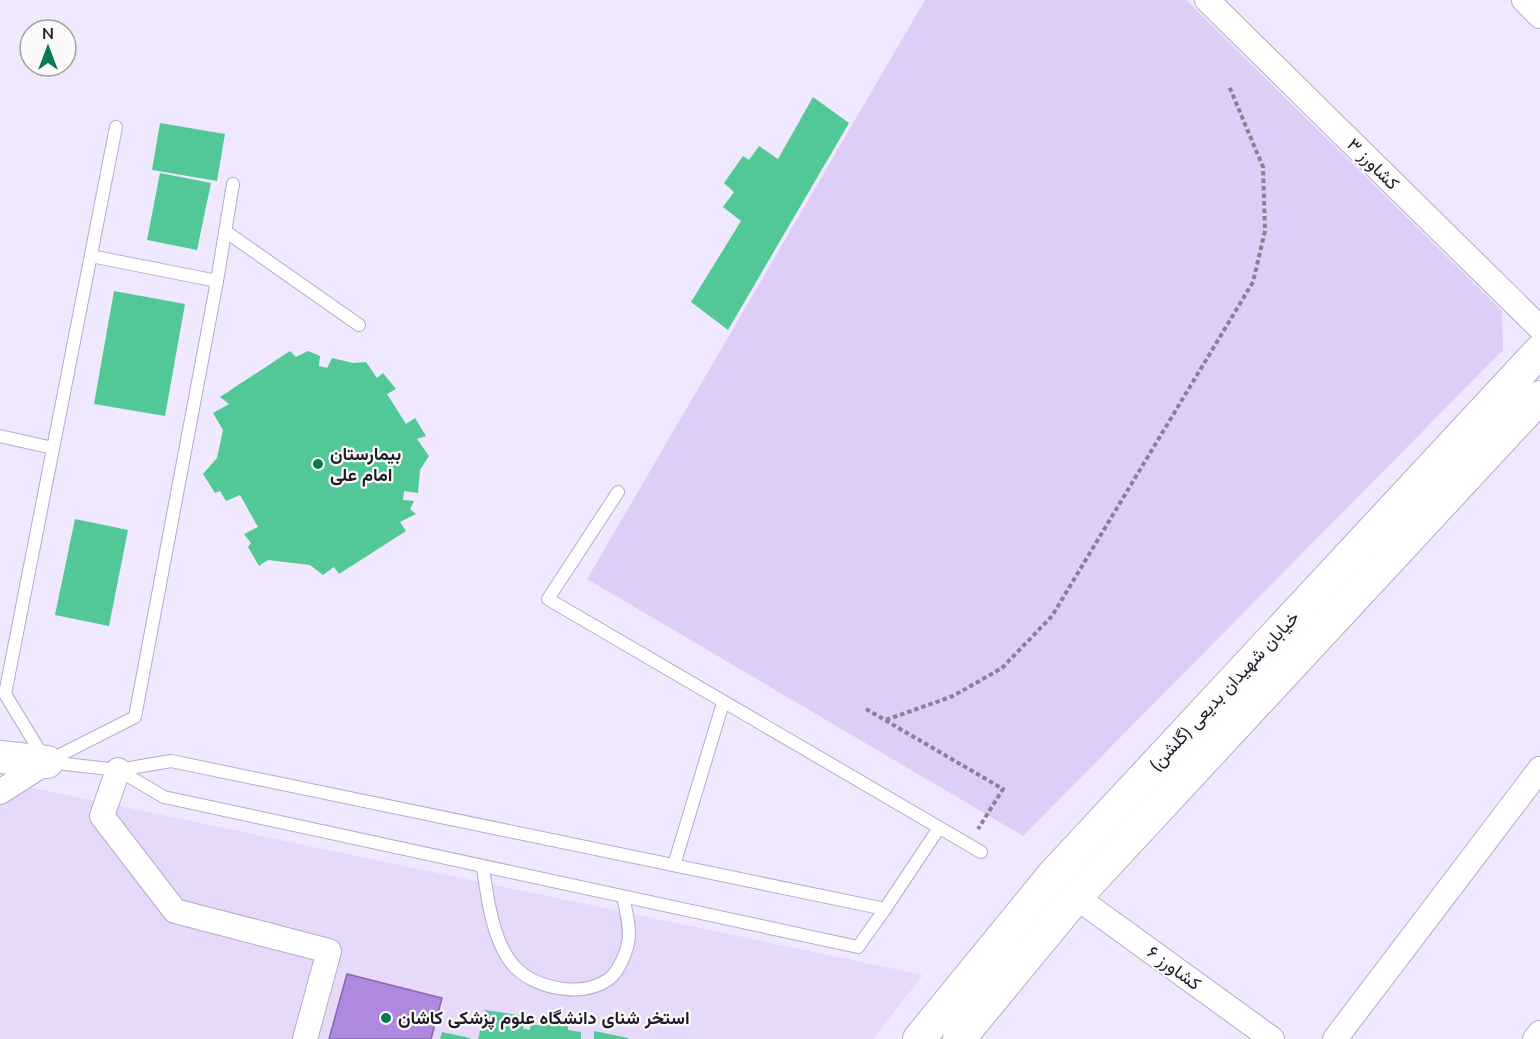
<svg xmlns="http://www.w3.org/2000/svg" width="1540" height="1039" viewBox="0 0 1540 1039" font-family="'Nunito Sans',Vazirmatn,sans-serif">
	<rect width="100%" height="100%" fill="#f0e8fe"/>
	<!-- built -->
	<path fill="#e6d9fa" d="M0,781L923,975L873,1039H0Z"/>
	<!-- green -->
	<path fill="#decef7" d="M925,0H1186L1502,311L1503,350L1023,836L587,579Z"/>
	<!-- water -->
	<path fill="#af89e0" stroke="#8468a9" stroke-width="1.5" d="M347,974L442,998L431,1039H329Z"/>
	<!-- building -->
	<g fill="#52c897">
		<path d="M813,97L849,123L728,330L691,302L741,221L723,207L734,192L724,183L743,156L749,160L759,146L778,159Z"/>
		<path d="M160,123L225,134L217,181L152,170Z"/>
		<path d="M160,173L211,183L197,250L147,240Z"/>
		<path d="M114,291L185,304L165,416L94,404Z"/>
		<path d="M290,351L296,357L308,351L320,356L319,366L327,368L332,358L353,363L366,362L377,378L383,373L396,389L387,394L406,424L415,418L426,436L417,439L429,456L420,470L418,493L404,491L403,500L414,501L410,509L416,514L400,522L406,531L339,574L334,567L323,575L310,565L268,560L259,566L248,547L251,543L244,534L258,527L240,495L226,501L220,491L215,493L203,474L217,458L223,430L213,413L229,404L220,397Z"/>
		<path d="M75,519L128,530L109,626L55,615Z"/>
		<path d="M485,1010L524,1016L523,1029L530,1030L531,1024L544,1026L545,1022L568,1025V1030L581,1032V1039H478Z"/>
		<path d="M594,1031L628,1038V1039H594Z"/>
		<path d="M442,1032L470,1038V1039H440Z"/>
	</g>
	<g fill="none" stroke-linecap="round" stroke-linejoin="round">
		<!-- service casing -->
		<g stroke="#b7aacb" stroke-width="14">
			<g id="service">
				<path d="M225,231L359,325"/>
				<path d="M91,256L217,281"/>
				<path d="M0,436L53,448"/>
				<path d="M618,492L548,599L981,852"/>
				<path d="M44,758L5,694L116,127"/>
				<path d="M48,761L135,717L217,281L233,184"/>
				<path d="M48,762L118,770L171,761L885,909L858,947L164,797L118,770"/>
				<path d="M674,865L723,703"/>
				<path d="M483,867C487,897 493,944 515,967C536,989 583,998 609,979C618,972 626,954 628,943C631,929 626,911 623,897"/>
				<path d="M885,909L939,828"/>
			</g>
		</g>
		<!-- minor casing -->
		<g stroke="#b7aacb" stroke-width="26">
			<g id="minor">
				<path d="M1207,0L1540,328"/>
				<path d="M1524,0L1540,16"/>
				<path d="M118,770L102,816L175,911L329,951L305,1039"/>
				<path d="M0,792L47,762"/>
				<path d="M1076,897L1272,1039"/>
				<path d="M1335,1039L1540,769"/>
				<path d="M1535,1039L1540,1033"/>
			</g>
		</g>
		<!-- tertiary casing -->
		<g stroke="#b7aacb" stroke-width="34">
			<g id="tertiary">
				<path d="M0,757L47,762"/>
				<path d="M919,1039L1053,875L1540,351"/>
				<path d="M959,1039L1076,897L1540,397"/>
			</g>
		</g>
		<!-- path -->
		<g stroke="#898294" stroke-width="4" stroke-dasharray="4.5 3" stroke-linecap="butt">
			<path d="M866,709L1003,789L978,829"/>
			<path d="M886,720L953,696L1002,668L1052,616L1253,282L1265,231L1263,167L1229,86"/>
		</g>
		<!-- service -->
		<use href="#service" stroke="#fff" stroke-width="12"/>
		<!-- minor -->
		<use href="#minor" stroke="#fff" stroke-width="24"/>
		<!-- tertiary -->
		<use href="#tertiary" stroke="#fff" stroke-width="32"/>
	</g>
	<!-- markers -->
	<g fill="#0b7954" stroke="#fafafa" stroke-width="2">
		<circle cx="318" cy="464" r="6"/>
		<circle cx="386" cy="1018" r="6"/>
	</g>
	<g text-anchor="middle" dominant-baseline="central" stroke-width="4.5" stroke-linejoin="round" paint-order="stroke">
		<!-- street labels -->
		<g font-size="18" fill="#201b28" stroke="#fafafa">
			<text transform="translate(1373 164) rotate(45)">کشاورز ۳</text>
			<text transform="translate(1224 691) rotate(-47)">خیابان شهیدان بدیعی (گلشن)</text>
			<text transform="translate(1174 968) rotate(36)">کشاورز ۶</text>
		</g>
		<!-- poi labels -->
		<g font-size="18" font-weight="bold" fill="#201b28" stroke="#fafafa" text-anchor="start">
			<text x="330" y="454">بیمارستان<tspan x="330" dy="21">امام علی</tspan></text>
			<text x="398" y="1018">استخر شنای دانشگاه علوم پزشکی کاشان</text>
		</g>
	</g>
	<!-- north arrow -->
	<g transform="translate(48 48)"><circle r="28" fill="#fafafa" stroke="#a3a1a6" stroke-width="1.5"/>
	<path d="M0-4.5L10 22L0 15L-10 22Z" fill="#0b7954"/>
	<text y="-9" font-size="16" font-weight="bold" text-anchor="middle" fill="#201b28">N</text>
	</g>
</svg>
